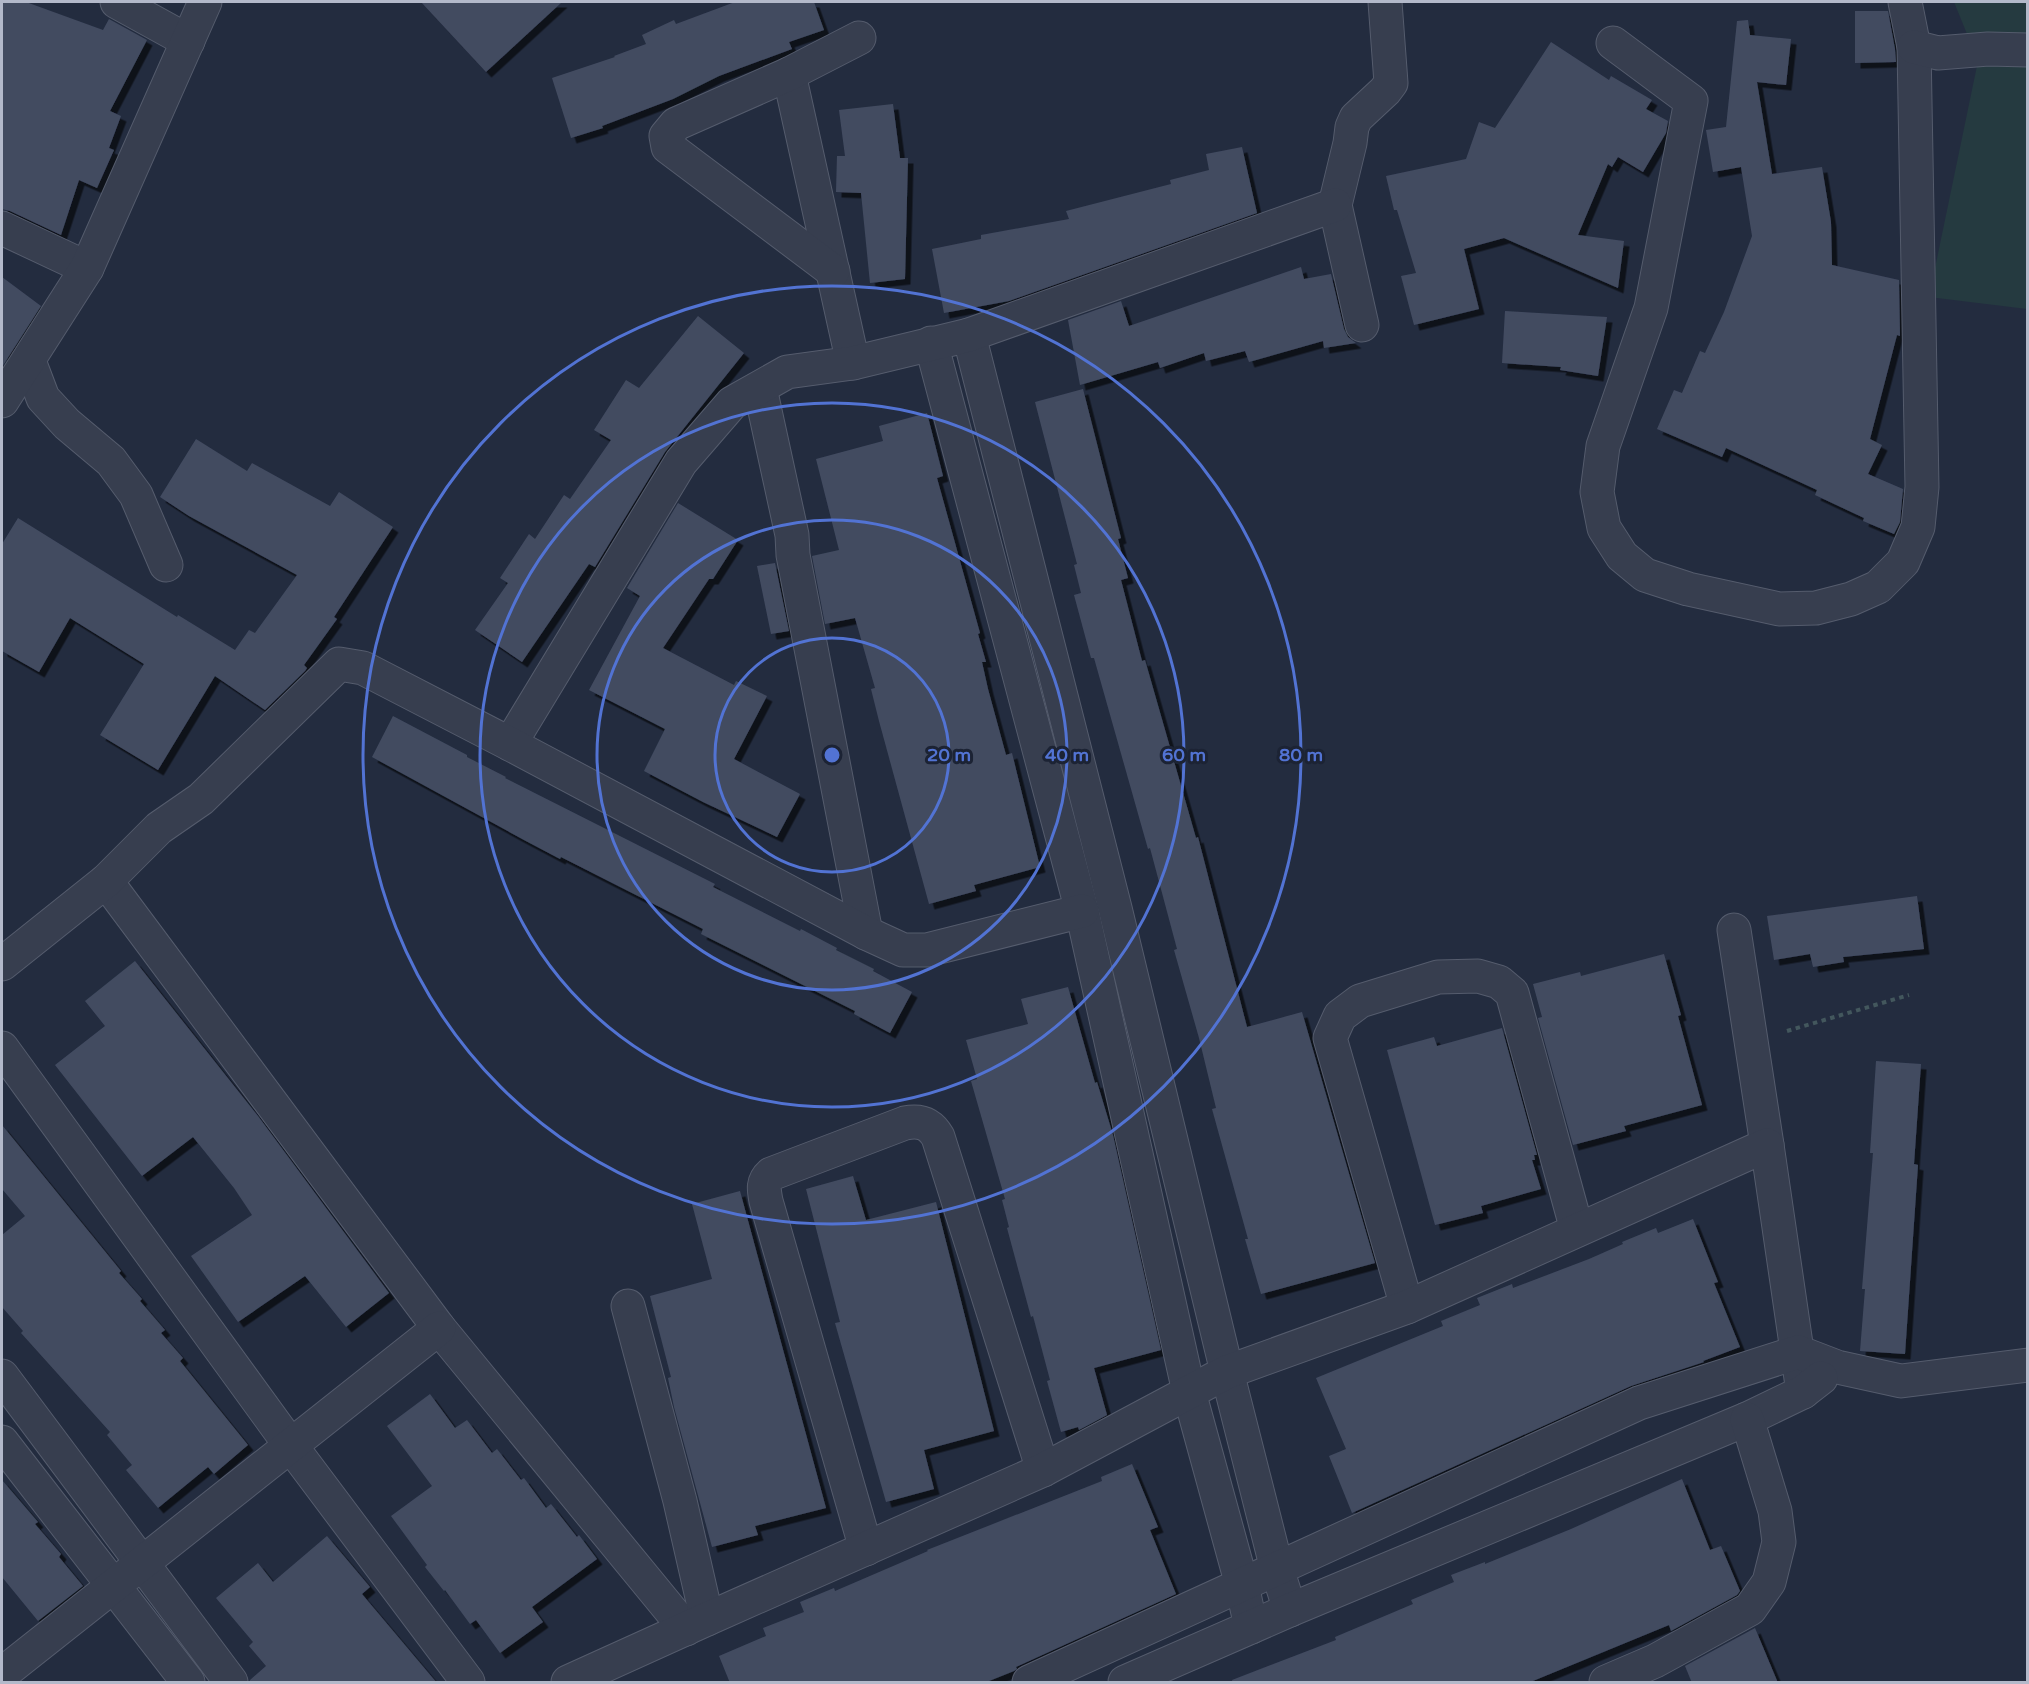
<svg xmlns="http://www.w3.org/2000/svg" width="2029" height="1684" viewBox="0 0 2029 1684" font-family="'Varela Round',sans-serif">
	<defs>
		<filter id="shadow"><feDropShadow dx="5.5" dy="5.5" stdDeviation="0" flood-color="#0009"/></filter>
	</defs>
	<rect width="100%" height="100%" fill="#232c3f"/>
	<!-- green -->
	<path fill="#253a40" d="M1954,2H2027V309L1929,297L1978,61Z"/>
	<!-- building -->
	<g fill="#424b61" filter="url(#shadow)">
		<path d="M2,2H26L103,30L109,19L147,40L110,111L121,116L109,148L114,150L97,188L79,180L61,235L10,211L2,209Z"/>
		<path d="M421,2H562L486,72Z"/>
		<path d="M735,2H814L824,30L789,42L792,49L719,76L673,99L602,126L603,128L571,138L552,78L615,57L614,56L646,44L642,35L674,20L676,24Z"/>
		<path d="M1855,11H1888L1895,49L1896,62L1855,63Z"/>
		<path d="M1748,20L1750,35L1791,39L1786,85L1757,82L1772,174L1822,167L1831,222L1832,265L1899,280L1900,336L1897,335L1870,439L1882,445L1868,474L1903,489L1900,522L1894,534L1863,521L1864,518L1815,495L1817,490L1726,448L1722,457L1657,429L1674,390L1682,393L1700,351L1705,353L1724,312L1752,236L1741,167L1713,172L1706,130L1726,127L1737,21Z"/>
		<path d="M1551,42L1609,80L1611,76L1652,100L1646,109L1668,121L1666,133L1643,172L1618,157L1612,167L1608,164L1578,235L1624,241L1618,288L1504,238L1464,249L1479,309L1414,325L1401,276L1416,273L1397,210H1394L1386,176L1466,159L1479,122L1495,128Z"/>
		<path d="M893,104L900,158H908L905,279L870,283L861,193L836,192L837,156H845L839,110Z"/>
		<path d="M1242,147L1257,213L1009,301L944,313L932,249L981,239V235L1069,219L1066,211L1171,184L1170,180L1209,170L1206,154Z"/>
		<path d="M1301,267L1304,279L1331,274L1344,329L1348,337L1356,343L1324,348L1323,341L1249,362L1245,351L1206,361L1204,353L1160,368L1158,362L1080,385L1068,320L1121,301L1129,326Z"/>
		<path d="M2,277L41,306L2,367Z"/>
		<path d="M1505,311L1607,317L1598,376L1560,370L1561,367L1502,363Z"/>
		<path d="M698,316L744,353L665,452L595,567L589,564L522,662L475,630L508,583L500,578L529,534L535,539L564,495L570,499L611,440L594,430L626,380L639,388Z"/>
		<path d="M1083,389L1121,538L1118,539L1128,578L1121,580L1142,661L1145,660L1196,838L1198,837L1247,1027L1302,1012L1375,1263L1261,1294L1245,1239H1248L1212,1109L1216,1108L1199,1038L1174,950L1177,949L1150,848L1148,849L1094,658H1091L1074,595L1081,593L1074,565L1077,564L1035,402Z"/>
		<path d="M927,413L943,476L937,478L980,633L978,634L986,662H982L988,689L1006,755L1012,753L1040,867L974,885L976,891L929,904L879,721L871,689L875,688L855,618L825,624L812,556L839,550L816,459L883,441L879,426Z"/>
		<path d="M196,439L247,471L252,463L330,506L339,492L393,527L334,617L337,619L304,665L307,668L305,671L265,710L215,676L158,770L100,735L144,664L70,618L39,672L2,651V544L18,518L177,617L178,615L235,650L249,630L255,633L297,575L189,516L160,497Z"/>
		<path d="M678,503L738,540L713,579H709L663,648L734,685L736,681L767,696L734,759L800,794L777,837L703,802L644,771L665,729L589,690L640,596L627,588Z"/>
		<path d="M775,563L789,631L771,634L757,566Z"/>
		<path d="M393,716L467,755V757L506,777L505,778L715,884L713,887L800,931L801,929L837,948L836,950L874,969L873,971L912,992L890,1033L854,1014L855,1011L701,934L703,929L561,857L560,859L524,840L372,757Z"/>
		<path d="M1917,896L1924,949L1843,957L1844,962L1813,967L1810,954L1774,960L1767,916Z"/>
		<path d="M1664,954L1681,1015L1678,1016L1702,1105L1624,1126L1626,1131L1573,1145L1538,1018L1542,1017L1533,984L1580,972L1581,976Z"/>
		<path d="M135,961L258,1116L389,1293L346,1327L305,1276L238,1322L191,1256L252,1215L234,1188L193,1137L142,1176L55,1065L105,1026L85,1001Z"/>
		<path d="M1068,987L1095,1083L1097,1082L1113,1135L1161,1350L1094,1368L1107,1415L1079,1430L1078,1427L1061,1432L1047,1381L1050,1380L1033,1316L1031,1317L1007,1228L1009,1227L1002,1200L1005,1199L971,1081L977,1079L966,1040L1028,1024L1021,999Z"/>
		<path d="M1502,1028L1537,1155H1534L1535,1160H1532L1541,1189L1481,1206L1483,1213L1435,1225L1387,1050L1434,1037L1437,1046Z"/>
		<path d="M1876,1061L1921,1064L1914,1164L1918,1165L1905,1354L1860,1351L1865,1289H1862L1873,1153H1870Z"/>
		<path d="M2,1125L121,1271L119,1273L142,1299L140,1301L165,1330L161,1333L183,1358L180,1361L248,1445L214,1474L208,1467L158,1508L126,1470L132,1465L107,1435L110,1432L21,1333L23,1331L2,1307V1235L25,1216L2,1189Z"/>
		<path d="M853,1176L866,1220L936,1202L994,1431L924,1450L934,1489L886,1502L835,1323L840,1322L806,1189Z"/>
		<path d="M740,1191L826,1508L755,1526L758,1535L712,1547L674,1407L668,1378L671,1377L650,1296L712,1279L692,1204Z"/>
		<path d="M1693,1219L1718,1282L1714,1283L1740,1347L1703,1361L1704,1362L1631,1386L1352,1513L1329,1456L1346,1449L1316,1378L1443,1326L1441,1321L1480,1305L1477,1298L1512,1284L1513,1288L1589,1259L1623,1244L1622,1242L1656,1228L1658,1233Z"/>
		<path d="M430,1394L455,1428L467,1420L492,1453L497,1449L521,1480L524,1478L546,1508L551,1504L577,1537L579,1535L597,1559L532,1607L543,1622L500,1653L476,1620L470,1624L445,1590L444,1591L425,1567L427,1565L391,1516L432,1486L387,1426Z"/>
		<path d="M1132,1464L1158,1527L1150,1530L1176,1594L1016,1667L1017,1669L1014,1671L984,1683H730L719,1656L766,1636L763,1628L804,1612L800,1602L834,1588L835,1591L928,1551L927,1550L1102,1481L1101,1477Z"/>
		<path d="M1682,1479L1710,1550L1721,1546L1740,1591L1737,1595L1671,1631L1669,1625L1528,1683H1233L1232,1680L1336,1640L1335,1637L1413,1604L1411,1600L1454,1582L1451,1575L1485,1562V1564L1571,1529Z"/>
		<path d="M2,1480L38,1522L35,1524L61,1554L59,1557L83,1586L38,1621L2,1577Z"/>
		<path d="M327,1536L370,1587L362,1594L437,1683H249L250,1680L266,1666L249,1646L253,1642L216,1598L258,1563L273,1582Z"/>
		<path d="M1755,1628L1778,1683H1692L1685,1666Z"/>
	</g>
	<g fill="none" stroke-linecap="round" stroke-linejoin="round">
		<!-- minor casing -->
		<g stroke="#555c6d" stroke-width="35">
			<g id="minor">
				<path d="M117,2L188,41"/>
				<path d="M1613,43L1691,101L1651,308L1603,446L1597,492L1604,528L1622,556L1645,575L1688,589L1779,609L1816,608L1851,599L1878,587L1903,562L1918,527L1922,487L1914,47L1905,2"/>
				<path d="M1914,47L1938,53L1988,49L2028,50"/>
				<path d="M789,74L853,363"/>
				<path d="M2,228L87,268"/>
				<path d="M833,271L668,147L666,136L676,124L789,74L859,38"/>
				<path d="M1362,325L1335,205L1350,143L1352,127L1356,118L1385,91L1391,83L1385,2"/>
				<path d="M969,335L1115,908L1227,1372L1277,1569L1290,1610"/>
				<path d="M931,343L1082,911L1189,1392L1242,1585L1251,1627"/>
				<path d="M29,361L43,398L67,424L111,461L136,495L166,565"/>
				<path d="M760,388L792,535L793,555L866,933"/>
				<path d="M510,744L681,462L732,403L787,372L853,363L969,335L1335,205"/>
				<path d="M106,881L439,1328L686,1629"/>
				<path d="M1734,930L1767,1145"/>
				<path d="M2,964L106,881L159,828L201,799L339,664L363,668L510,744L866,933L903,950H927L1082,911"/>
				<path d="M2,1048L291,1446L468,1682"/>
				<path d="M628,1306L680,1501L707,1619"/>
				<path d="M1407,1307L1330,1038L1340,1016L1360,1001L1438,977L1478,976L1499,982L1512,993L1577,1230"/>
				<path d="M2,1376L231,1682"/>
				<path d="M2,1442L188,1682"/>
				<path d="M866,1549L766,1201C764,1190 762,1182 771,1174L905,1123C920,1120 930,1123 938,1137L1043,1470"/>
				<path d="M2,1674L439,1328"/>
				<path d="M568,1682L707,1619L1043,1470L1227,1372L1407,1307L1767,1145L1803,1392"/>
				<path d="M1029,1682L1639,1403L1798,1352L1837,1367L1901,1381L2028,1365"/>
				<path d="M1125,1682L1290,1610L1747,1419L1803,1392L1821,1378"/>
				<path d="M1606,1682L1655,1661L1750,1609L1769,1582L1779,1542L1775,1511L1747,1419"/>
			</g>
		</g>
		<!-- tertiary casing -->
		<g stroke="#555c6d" stroke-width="35">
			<path id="tertiary" d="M2,401L87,268L205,2"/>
		</g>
		<!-- path -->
		<path stroke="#43575d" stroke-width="4" stroke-dasharray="4.5 4.5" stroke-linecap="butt" d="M1787,1031L1909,995"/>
		<!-- minor -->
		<use href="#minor" stroke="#373e4f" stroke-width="33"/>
		<!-- tertiary -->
		<use href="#tertiary" stroke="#373e4f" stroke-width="33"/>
	</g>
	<!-- distance rings -->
	<g fill="none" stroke="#5273d3" stroke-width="3">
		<circle cx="832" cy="755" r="117"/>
		<circle cx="832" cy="755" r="235"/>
		<circle cx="832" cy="755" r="352"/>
		<circle cx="832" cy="755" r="469"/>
	</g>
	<circle cx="832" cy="755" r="9" fill="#5273d3" stroke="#1c2334" stroke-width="3"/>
	<g font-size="18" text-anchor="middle" font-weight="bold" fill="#5273d3" stroke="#1c2334" stroke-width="6" stroke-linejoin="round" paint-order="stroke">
		<text x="949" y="761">20 m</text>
		<text x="1067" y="761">40 m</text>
		<text x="1184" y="761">60 m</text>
		<text x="1301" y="761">80 m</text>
	</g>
	<!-- border -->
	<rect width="2029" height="1684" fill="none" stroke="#b3b9ca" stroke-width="6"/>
</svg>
